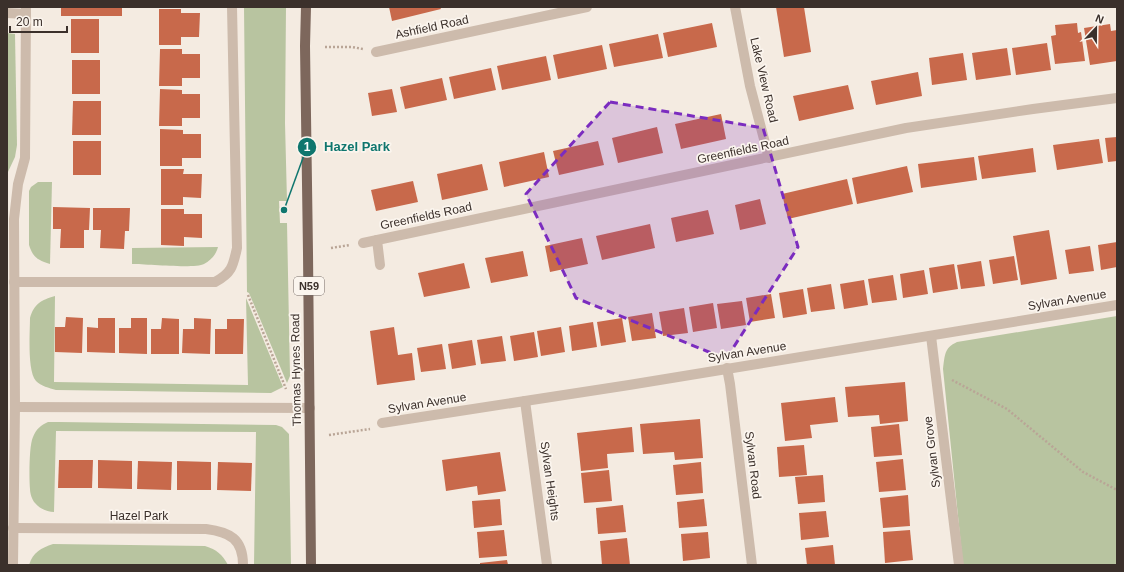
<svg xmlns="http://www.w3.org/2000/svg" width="1124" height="572" viewBox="0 0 1124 572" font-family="Helvetica,sans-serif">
	<rect width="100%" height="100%" fill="#f4ebe1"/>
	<!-- green -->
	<g fill="#b8c4a0">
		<path d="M244,7H286L285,123L287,201H279L280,223H287L290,376L287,383L249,293L247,292Z"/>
		<path d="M7,33L15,34L17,145L15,157L7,174Z"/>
		<path d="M38,182H52L50,264C37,260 33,257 29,245V191L31,187Z"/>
		<path d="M218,247C216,255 211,260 204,264C195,269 146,264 132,264V248Z"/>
		<path d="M55,296L54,382L248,385L246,298L283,387L271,393L56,390C49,388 41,386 36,381C27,371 30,332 30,318C34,304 41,300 55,296Z"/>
		<path d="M1117,316V565H963L943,369C945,355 944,348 957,342Z"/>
		<path d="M48,422H59L276,425L282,427L289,434L291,565H254L256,432L56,431L54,512C48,512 40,509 35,503C32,500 30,493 30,489C29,479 29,445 33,437C36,429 41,425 48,422Z"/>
		<path d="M53,544L205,546C217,550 222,554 228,565H29C33,552 41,548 53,544Z"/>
	</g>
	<!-- building -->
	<g fill="#c8694b">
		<rect x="61" y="7" width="61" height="9"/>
		<path d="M389,7H440L441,9L392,21Z"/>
		<path d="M776,7H804L811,52L784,57Z"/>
		<path d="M159,9H181V13H200L199,37H181V45H159Z"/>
		<rect x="71" y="19" width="28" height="34"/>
		<path d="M712,23L717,47L668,57L663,33Z"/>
		<path d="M1077,23L1078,33L1081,32L1085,61L1055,64L1051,36L1056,35L1055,25Z"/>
		<path d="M1110,24L1111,31L1117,30V61L1090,65L1084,28Z"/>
		<path d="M658,34L663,58L614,67L609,44Z"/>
		<path d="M1047,43L1051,70L1016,75L1012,48Z"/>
		<path d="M602,45L607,69L558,79L553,55Z"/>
		<path d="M1007,48L1011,75L976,80L972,53Z"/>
		<path d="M160,49H182V54H200V78H182V86H159Z"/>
		<path d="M963,53L967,80L932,85L929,58Z"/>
		<path d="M546,56L551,80L502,90L497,66Z"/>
		<rect x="72" y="60" width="28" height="34"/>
		<path d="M491,68L496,90L454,99L449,77Z"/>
		<path d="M918,72L922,96L876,105L871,81Z"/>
		<path d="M442,78L447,100L405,109L400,87Z"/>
		<path d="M848,85L854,109L799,121L793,96Z"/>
		<path d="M160,89L182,90V94H200V118H182V126H159Z"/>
		<path d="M392,89L397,112L372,116L368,93Z"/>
		<path d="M73,101H101V135H72Z"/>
		<path d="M721,114L726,139L681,149L675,124Z"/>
		<path d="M657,127L663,153L618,163L612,138Z"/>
		<path d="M160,129L183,130V134H201V158H182V166H160Z"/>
		<path d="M1117,137V161L1108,162L1105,138Z"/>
		<path d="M1099,139L1103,163L1057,170L1053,145Z"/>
		<rect x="73" y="141" width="28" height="34"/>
		<path d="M598,141L604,165L559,175L553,151Z"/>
		<path d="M1033,148L1036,172L982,179L978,156Z"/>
		<path d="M544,152L549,177L504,187L499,162Z"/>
		<path d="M974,157L977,180L921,188L918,164Z"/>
		<path d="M482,164L488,190L442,200L437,174Z"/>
		<path d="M907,166L913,192L857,204L852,178Z"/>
		<path d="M161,169H184L183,174H202L201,198L183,197V205H161Z"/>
		<path d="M847,179L853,204L788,219L782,194Z"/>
		<path d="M413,181L418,202L376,211L371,190Z"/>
		<path d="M760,199L766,224L740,230L735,205Z"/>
		<path d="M53,207L90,208L89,230H84V248H60L61,229H53Z"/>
		<path d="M93,208H130L129,231H125L124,249L100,248L101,230H93Z"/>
		<path d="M161,209H184V214H202V238L184,237V246L161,245Z"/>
		<path d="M708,210L714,234L676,242L671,218Z"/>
		<path d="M650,224L655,248L602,260L596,236Z"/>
		<path d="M1049,230L1057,279L1021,285L1013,236Z"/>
		<path d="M582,238L588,264L550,272L545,246Z"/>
		<path d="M1117,242V267L1101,270L1098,245Z"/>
		<path d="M1090,246L1094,271L1069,274L1065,250Z"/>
		<path d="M523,251L528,276L491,283L485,258Z"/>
		<path d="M1014,256L1018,280L993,284L989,260Z"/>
		<path d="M981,261L985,286L961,289L957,265Z"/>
		<path d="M464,263L470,288L424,297L418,273Z"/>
		<path d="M954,264L958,289L933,293L929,268Z"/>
		<path d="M924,270L928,294L903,298L900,274Z"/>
		<path d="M893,275L897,300L872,303L868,279Z"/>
		<path d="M864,280L868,305L844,309L840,284Z"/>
		<path d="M831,284L835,309L811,312L807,288Z"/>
		<path d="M803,289L807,314L783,318L779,293Z"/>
		<path d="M771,294L775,318L750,322L746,298Z"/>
		<path d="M742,301L746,325L721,329L717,304Z"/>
		<path d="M713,303L717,328L693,332L689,307Z"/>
		<path d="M684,308L688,333L663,336L659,312Z"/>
		<path d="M652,313L656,338L632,341L628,317Z"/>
		<path d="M66,317L83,318L82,353L55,352V327H65Z"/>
		<path d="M98,318H115V353L87,352V327L98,328Z"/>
		<path d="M131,318H147V354L119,353V328H131Z"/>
		<path d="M162,318L179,319V354H151V329H161Z"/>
		<path d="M194,318L211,319L210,354L182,353L183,329H194Z"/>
		<path d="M622,318L626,342L601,346L597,322Z"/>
		<path d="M227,319H244L243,354H215V329H227Z"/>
		<path d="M593,322L597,347L572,351L569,326Z"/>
		<path d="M394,327L398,355L412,353L415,380L377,385L370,331Z"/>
		<path d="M561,327L565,352L541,356L537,331Z"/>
		<path d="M534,332L538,357L514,361L510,336Z"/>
		<path d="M502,336L506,361L481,364L477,340Z"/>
		<path d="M472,340L476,365L452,369L448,344Z"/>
		<path d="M442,344L446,369L421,372L417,348Z"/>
		<path d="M905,382L908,421L880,424L879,415L848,417L845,387Z"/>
		<path d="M835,397L838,422L810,425L812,438L785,441L781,403Z"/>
		<path d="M700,419L703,458L675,460L674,452L643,454L640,424Z"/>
		<path d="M899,424L902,455L874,457L871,427Z"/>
		<path d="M632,427L634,452L607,454L608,468L581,471L577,433Z"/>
		<path d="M804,445L807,475L779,477L777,447Z"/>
		<path d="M500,452L506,491L478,495L477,486L446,491L442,460Z"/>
		<path d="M903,459L906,490L879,492L876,462Z"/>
		<path d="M59,460H93L92,488H58Z"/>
		<path d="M98,460L132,461V489L98,488Z"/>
		<path d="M138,461L172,462L171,490L137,489Z"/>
		<path d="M177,461L211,462V490H177Z"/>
		<path d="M218,462L252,463L251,491L217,490Z"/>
		<path d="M701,462L703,493L676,495L673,465Z"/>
		<path d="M609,470L612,501L584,503L581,473Z"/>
		<path d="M823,475L825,502L798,504L795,477Z"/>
		<path d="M908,495L910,526L883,528L880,498Z"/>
		<path d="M500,499L502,525L474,528L472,501Z"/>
		<path d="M704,499L707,526L679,528L677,502Z"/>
		<path d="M623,505L626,532L598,534L596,508Z"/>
		<path d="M826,511L829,537L801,540L799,513Z"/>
		<path d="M504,530L507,556L479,558L477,532Z"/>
		<path d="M910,530L913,560L885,563L883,532Z"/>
		<path d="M708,532L710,558L683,561L681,534Z"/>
		<path d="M627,538L630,565H602L600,541Z"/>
		<path d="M833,545L835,565H807L805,548Z"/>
		<path d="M507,560L508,565H480V563Z"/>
	</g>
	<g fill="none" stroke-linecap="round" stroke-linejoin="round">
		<!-- path -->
		<g stroke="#b9a596" stroke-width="2.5" stroke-dasharray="2 2" stroke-linecap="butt">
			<path d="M325,47H352L363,49"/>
			<path d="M331,248L350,245"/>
			<path d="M248,295L286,389"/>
			<path d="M952,380L1007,409L1083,472L1117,490"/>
			<path d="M329,435L370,429"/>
		</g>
		<!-- minor -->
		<g stroke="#cdbbac" stroke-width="10">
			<path d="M735,7L750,86L769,158"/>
			<path d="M7,13L26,14"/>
			<path d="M376,52L587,7"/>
			<path d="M377,240L380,265"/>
			<path d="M363,243L906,128L1033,109L1117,98"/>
			<path d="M14,282H215C232,273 233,266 237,248L232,7"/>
			<path d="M931,336L959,565"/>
			<path d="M727,368L730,384L752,565"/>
			<path d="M525,401L547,565"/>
			<path d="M15,407L310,408"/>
			<path d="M382,423L629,385L1117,305"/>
			<path d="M13,528L206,529C230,532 243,539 243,565"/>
			<path d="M13,565L15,407L14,219L18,184L25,158L26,7"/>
		</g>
		<!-- major -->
		<path stroke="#7d675c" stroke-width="10" d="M306,7L305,46L308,253L311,565"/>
	</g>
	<!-- marked area -->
	<path fill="#7b2cbf" fill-opacity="0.2" stroke="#7b2cbf" stroke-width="3" stroke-dasharray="8 5" stroke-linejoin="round" d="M610,102L763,128L798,247L726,359L576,298L526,194Z"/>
	<g text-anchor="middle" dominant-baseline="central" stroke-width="3.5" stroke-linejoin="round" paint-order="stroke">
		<!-- shield labels -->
		<rect fill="#fbf5ee" stroke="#756b66" stroke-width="1" x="294" y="277" width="30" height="18" rx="3"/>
		<g font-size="11" font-weight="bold" fill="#3b302b">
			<text x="309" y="286">N59</text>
		</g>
		<!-- street labels -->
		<g font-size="12" fill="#3b302b" stroke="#fbf5ee">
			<text transform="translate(432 27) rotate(-12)">Ashfield Road</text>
			<text transform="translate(764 80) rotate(77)">Lake View Road</text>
			<text transform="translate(743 150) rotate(-12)">Greenfields Road</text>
			<text transform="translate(426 216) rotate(-12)">Greenfields Road</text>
			<text transform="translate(1067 300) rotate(-9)">Sylvan Avenue</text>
			<text transform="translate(747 352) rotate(-9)">Sylvan Avenue</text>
			<text transform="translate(296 370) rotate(-91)">Thomas Hynes Road</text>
			<text transform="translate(427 403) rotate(-9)">Sylvan Avenue</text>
			<text transform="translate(932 452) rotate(-97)">Sylvan Grove</text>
			<text transform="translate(753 465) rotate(83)">Sylvan Road</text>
			<text transform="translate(550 481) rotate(82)">Sylvan Heights</text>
			<text x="139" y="516">Hazel Park</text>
		</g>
	</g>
	<!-- callouts -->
	<path fill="none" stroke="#0f766e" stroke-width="1.5" d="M284 210L307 147"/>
	<g fill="#0f766e" stroke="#fbf5ee" stroke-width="1.5">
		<circle cx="284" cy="210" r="4"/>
		<circle cx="307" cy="147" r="10"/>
	</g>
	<g font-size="12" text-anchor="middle" font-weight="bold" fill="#fff">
		<text x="307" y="151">1</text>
	</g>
	<g font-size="13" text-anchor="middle" font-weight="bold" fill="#0f766e" stroke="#fbf5ee" stroke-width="3.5" stroke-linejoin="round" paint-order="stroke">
		<text x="357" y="151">Hazel Park</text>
	</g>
	<!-- border -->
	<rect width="1124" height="572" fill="none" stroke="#3b302b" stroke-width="16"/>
	<!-- north arrow -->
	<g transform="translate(1096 28) rotate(22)" stroke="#fbf5ee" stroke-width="3" paint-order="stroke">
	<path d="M0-3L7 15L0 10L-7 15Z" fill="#3b302b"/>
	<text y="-6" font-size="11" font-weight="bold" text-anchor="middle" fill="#3b302b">N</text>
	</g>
	<!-- scale -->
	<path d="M10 26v6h57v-6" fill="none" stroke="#3b302b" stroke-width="2"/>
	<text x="16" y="26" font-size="12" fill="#3b302b" stroke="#fbf5ee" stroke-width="3" paint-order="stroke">20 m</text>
</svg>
